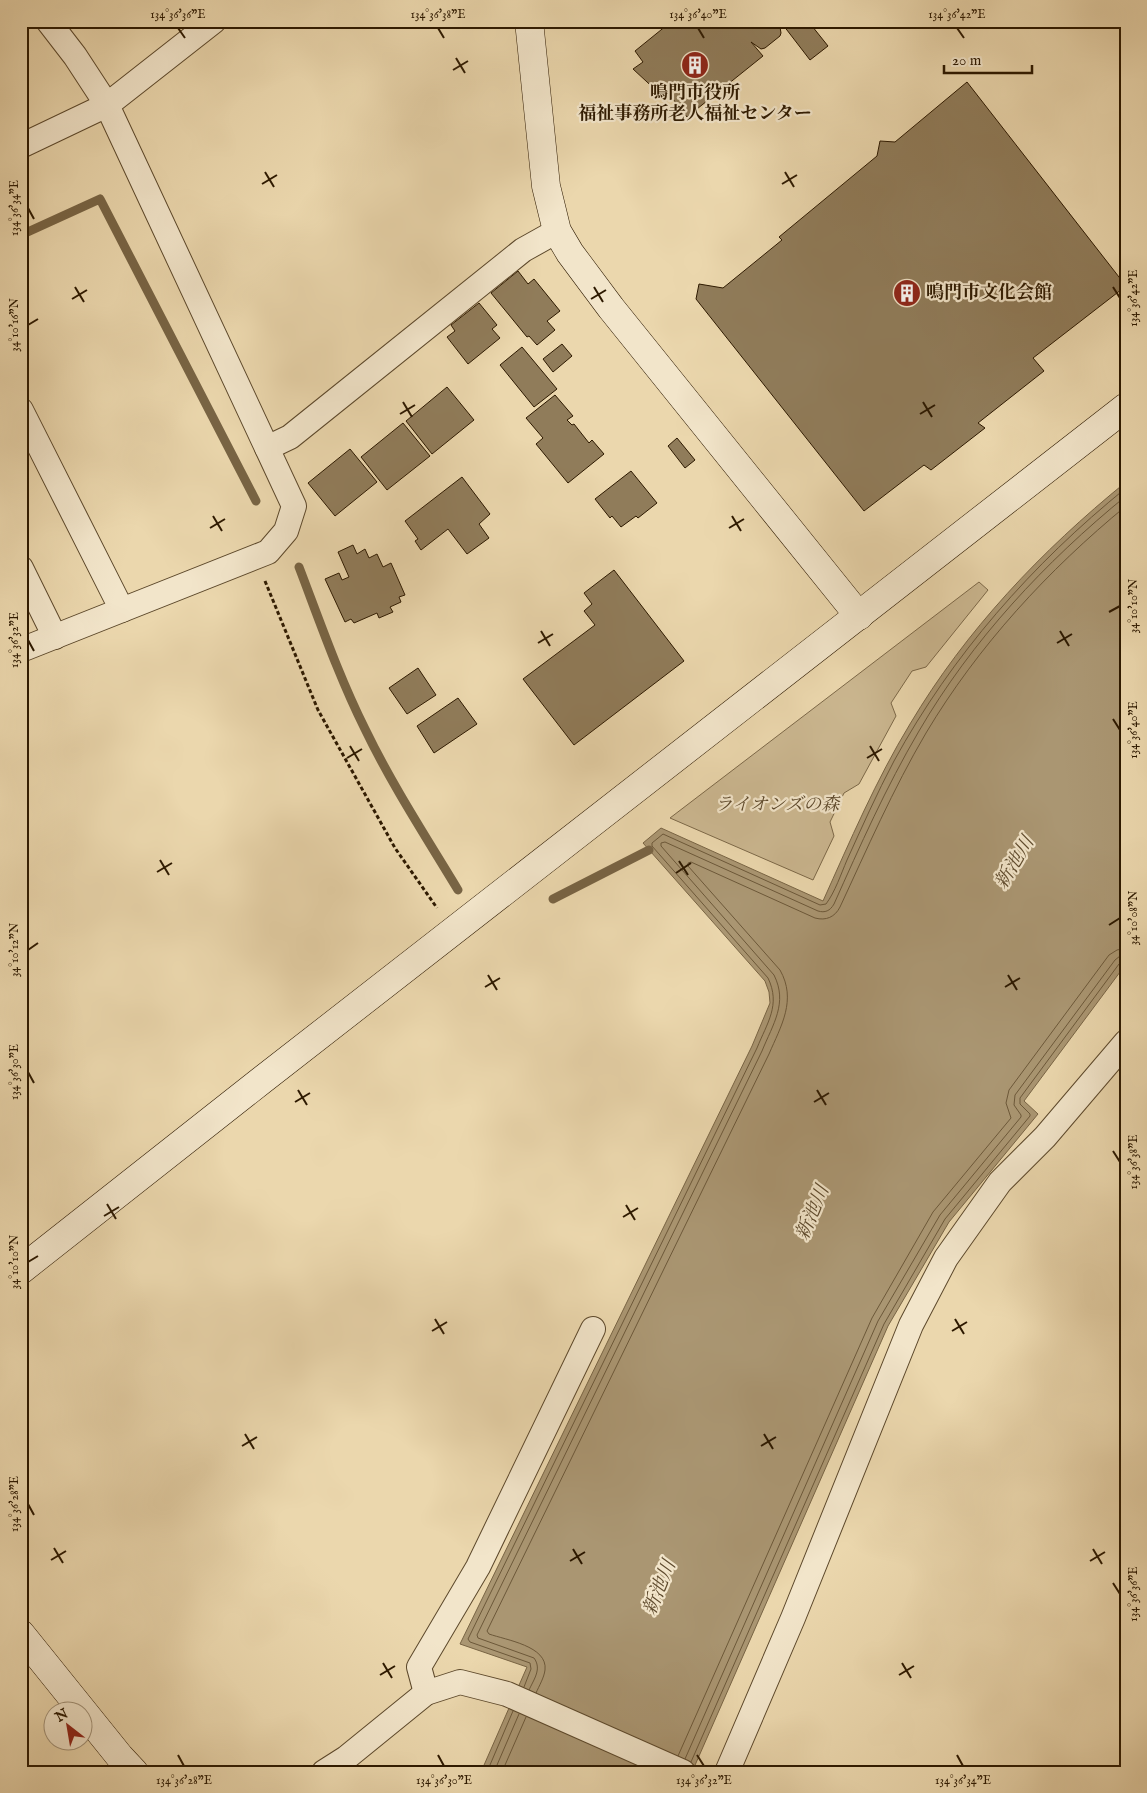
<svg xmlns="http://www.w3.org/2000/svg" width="1147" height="1793" viewBox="0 0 1147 1793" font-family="'IM FELL English','Noto Serif JP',serif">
	<rect width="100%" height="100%" fill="#ebd7ad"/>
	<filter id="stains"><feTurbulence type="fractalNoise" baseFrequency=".004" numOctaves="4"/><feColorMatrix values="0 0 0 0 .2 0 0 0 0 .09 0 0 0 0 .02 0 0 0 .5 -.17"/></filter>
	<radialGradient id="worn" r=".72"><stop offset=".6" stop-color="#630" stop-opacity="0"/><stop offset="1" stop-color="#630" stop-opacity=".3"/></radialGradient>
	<!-- green -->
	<path fill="#cbb790" stroke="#7c6848" d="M979,582L988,590L926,667L912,671L891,703L896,716L859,784L844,793L830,822L834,836L813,880L670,818Z"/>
	<!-- water -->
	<path fill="#aa9672" stroke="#786444" d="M1126,482V964L1024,1101L1038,1114L949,1222L888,1326L692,1772H481L527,1667L460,1644L752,1046L770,1003L769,992L765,981L643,843L661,828L823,901C850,841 876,780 910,724C966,630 1041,551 1126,482Z"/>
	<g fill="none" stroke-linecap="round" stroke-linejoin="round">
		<!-- shore -->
		<g stroke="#6c5839" stroke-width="1">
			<path d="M524,1687L531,1669L530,1663L470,1642L468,1639L757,1048C767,1023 781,1005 768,978L652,846V843L663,834L820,905L826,904C835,892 841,874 847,860C862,827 877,793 894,761C952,655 1032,564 1126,488"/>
			<path d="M529,1690C534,1679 542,1669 534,1658L478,1638L477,1635L762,1051C773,1024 788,1003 774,975L661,846V843L665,842L818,911C825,913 830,911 834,904C860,846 886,787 919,731C972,640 1045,562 1126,496"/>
			<path d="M536,1693C539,1686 544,1678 545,1670C548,1646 506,1640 489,1634L487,1631L769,1054C781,1026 797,1000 780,970L688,866V863L691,862L815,918C826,921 835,917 840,907C867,849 893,789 926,733C978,646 1048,570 1126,506"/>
			<path d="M678,1756L872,1318L933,1212L1011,1118L1006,1103L1009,1090L1109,955L1117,950L1126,948"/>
			<path d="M685,1759L878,1321L940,1215L1021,1117V1115L1014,1105L1015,1095L1115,960L1120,956H1126"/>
			<path d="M691,1762L884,1324L945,1219L1030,1116V1114L1020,1104V1098L1119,964L1126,962"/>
			<path d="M487,1772L513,1711"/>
			<path d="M494,1772L519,1714"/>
			<path d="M502,1772L526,1717"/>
		</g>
		<!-- stream -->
		<g stroke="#786444" stroke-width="9">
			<path d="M21,235L100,199L256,501"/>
			<path d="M299,567C320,622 339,677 365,729C392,785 426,837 458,890"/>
			<path d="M553,899L649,850"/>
		</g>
	</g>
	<!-- building -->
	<g fill="#907c5a" stroke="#2d1900">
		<path d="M672,21H779L781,33L780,36L765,48L761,49L751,42L763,56L687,117L665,89L660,94L633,69L643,62L635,51Z"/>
		<path d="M780,21H808L828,46L810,60Z"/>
		<path d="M967,82L1126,286L1033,358L1044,371L978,423L985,428L931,470L924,465L864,511L696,299L699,284L723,288L782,240L779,237L877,156L880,141L895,142Z"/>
		<path d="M518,271L528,284L534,279L560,311L547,321L555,330L537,345L529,336L527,337L491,293Z"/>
		<path d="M479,303L497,325L492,329L500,338L468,364L447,337L455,331L451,325Z"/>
		<path d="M562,344L572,356L553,372L543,359Z"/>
		<path d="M522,347L557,389L534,407L500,365Z"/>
		<path d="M447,387L474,420L432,454L406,421Z"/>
		<path d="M555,395L573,416L567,420L572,425L574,424L589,443L592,440L604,454L568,483L536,444L543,438L526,418Z"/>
		<path d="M403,423L430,456L387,490L361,457Z"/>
		<path d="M677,438L695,460L685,468L668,446Z"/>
		<path d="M350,449L377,482L335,516L308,483Z"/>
		<path d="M631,471L657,503L638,518L636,516L621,527L612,516L610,518L595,499Z"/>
		<path d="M462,477L490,514L479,524L489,538L467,554L448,529L421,550L415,541L418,539L405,521Z"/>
		<path d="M353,545L357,554L365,549L369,558L377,554L383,567L391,563L405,595L399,597L401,602L390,607L393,612L379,618L377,613L354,623L351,619L345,622L325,579L339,573L342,580L349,577L338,552Z"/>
		<path d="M614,570L684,661L574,745L523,679L595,625L584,611L592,604L584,593Z"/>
		<path d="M418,668L436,695L407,714L389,688Z"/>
		<path d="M458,698L477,724L434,753L417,726Z"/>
	</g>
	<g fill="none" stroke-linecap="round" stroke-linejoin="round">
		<!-- street casing -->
		<g stroke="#5c482b" stroke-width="26">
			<g id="street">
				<path d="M21,146L107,105L214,21"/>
				<path d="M21,410L122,610"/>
				<path d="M267,448L290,437L523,250L557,231"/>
				<path d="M21,568L55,637"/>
				<path d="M21,650L268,552L286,531L294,506L107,105L75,56L48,21"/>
				<path d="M426,1693L419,1667L478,1567L593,1329"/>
				<path d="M324,1772L346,1758L426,1693L460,1682L507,1694L683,1772"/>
				<path d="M727,1772L793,1618L911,1325L946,1258L1000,1182L1045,1137L1126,1042"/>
			</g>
		</g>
		<!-- secondary casing -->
		<g stroke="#2d1900" stroke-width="29">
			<g id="secondary">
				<path d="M529,21L546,186L557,231L570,253L611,308L859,616"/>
				<path d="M21,1270L262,1080L1126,407"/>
				<path d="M21,1634L120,1757L134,1772"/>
			</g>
		</g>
		<!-- path -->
		<path stroke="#2d1900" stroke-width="3" stroke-dasharray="4 2.5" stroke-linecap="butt" d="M265,581L318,710L395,848L437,908"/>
		<!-- street -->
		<use href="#street" stroke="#f2e5ca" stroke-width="24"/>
		<!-- secondary -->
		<use href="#secondary" stroke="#f2e5ca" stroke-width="28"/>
	</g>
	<!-- ticks -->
	<path fill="none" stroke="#2d1900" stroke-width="2" d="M178,28L185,38M438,28L444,38M698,28L704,38M957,28L964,38M456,58L465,73M453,70L468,61M265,172L274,187M785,172L794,187M262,184L277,175M782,184L797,175M28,208L34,219M75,287L84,302M594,287L603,302M1113,287L1120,298M72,299L87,290M591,299L606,290M28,325L38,319M403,402L412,417M923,402L932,417M400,414L415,405M920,414L935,405M213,516L222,531M732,516L741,531M210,528L225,519M729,528L744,519M1109,612L1120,606M541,631L550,646M1060,631L1069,646M28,640L34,651M538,643L553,634M1057,643L1072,634M1113,719L1120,730M350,746L359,761M870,746L879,761M347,758L362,749M867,758L882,749M160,860L169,875M679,861L688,875M157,872L172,863M676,873L691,863M1109,925L1120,918M28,950L38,943M488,975L497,990M1008,975L1017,990M485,987L500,978M1005,987L1020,978M28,1072L34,1083M298,1090L307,1105M817,1090L826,1105M295,1102L310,1093M814,1102L829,1093M1113,1151L1120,1162M107,1204L116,1219M626,1205L635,1220M104,1216L119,1207M623,1217L638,1208M28,1262L38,1256M435,1319L444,1334M955,1319L964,1334M432,1331L447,1322M952,1331L967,1322M245,1434L254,1449M764,1434L773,1449M242,1446L257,1437M761,1446L776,1437M28,1504L34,1515M54,1548L63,1563M573,1549L582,1564M1093,1549L1102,1564M51,1560L66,1551M570,1561L585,1552M1090,1561L1105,1552M1113,1583L1120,1594M383,1663L392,1678M902,1663L911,1678M380,1675L395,1666M899,1675L914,1666M178,1755L184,1766M438,1755L444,1766M697,1755L704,1766M957,1755L963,1766"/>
	<!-- icons -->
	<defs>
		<g id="building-disc" transform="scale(1.4375)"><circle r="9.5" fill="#8f2418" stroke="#f2e5ca"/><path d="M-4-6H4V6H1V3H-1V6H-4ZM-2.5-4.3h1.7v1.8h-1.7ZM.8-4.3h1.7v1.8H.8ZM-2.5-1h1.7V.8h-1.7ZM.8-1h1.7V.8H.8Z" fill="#fff"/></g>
	</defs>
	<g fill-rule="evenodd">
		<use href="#building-disc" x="695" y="65"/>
		<use href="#building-disc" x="907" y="293"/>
	</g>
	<g text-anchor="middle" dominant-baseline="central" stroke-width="4.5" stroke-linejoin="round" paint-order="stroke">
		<!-- poi labels -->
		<g font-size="18" font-weight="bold" fill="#2d1900" stroke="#f2e5ca">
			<text x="695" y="93">鳴門市役所<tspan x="695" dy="21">福祉事務所老人福祉センター</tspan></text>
			<text x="926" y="293" text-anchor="start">鳴門市文化会館</text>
		</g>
		<!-- park labels -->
		<g font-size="18" font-style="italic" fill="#5c482b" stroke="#f2e5ca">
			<text x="777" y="805">ライオンズの森</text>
		</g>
		<!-- water labels -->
		<g font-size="19" font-style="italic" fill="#5f4b2e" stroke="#f2e5ca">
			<text transform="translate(1015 863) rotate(-59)">新池川</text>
			<text transform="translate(813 1213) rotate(-67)">新池川</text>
			<text transform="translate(660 1588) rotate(-68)">新池川</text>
		</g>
	</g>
	<!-- margin -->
	<rect width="1147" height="1793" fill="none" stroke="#ebd7ad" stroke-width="55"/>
	<!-- north arrow -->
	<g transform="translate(68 1726) rotate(329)"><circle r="24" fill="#f2e5ca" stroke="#a39379"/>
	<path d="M0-4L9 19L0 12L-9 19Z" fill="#8f2418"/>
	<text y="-8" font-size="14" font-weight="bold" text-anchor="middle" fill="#2d1900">N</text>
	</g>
	<!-- scale -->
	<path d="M944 65v8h88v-8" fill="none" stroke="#2d1900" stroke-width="2.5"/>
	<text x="952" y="65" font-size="15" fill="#2d1900" stroke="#f2e5ca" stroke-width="4" paint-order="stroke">20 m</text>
	<rect x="28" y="28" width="1092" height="1738" fill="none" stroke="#2d1900" stroke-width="2"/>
	<g font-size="12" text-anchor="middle" fill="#2d1900">
		<text x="178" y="18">134°36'36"E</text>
		<text x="438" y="18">134°36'38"E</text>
		<text x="698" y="18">134°36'40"E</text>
		<text x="957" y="18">134°36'42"E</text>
		<text transform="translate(14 208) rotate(-90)" y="4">134°36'34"E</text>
		<text transform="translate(1133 298) rotate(-90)" y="4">134°36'42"E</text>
		<text transform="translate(14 325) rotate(-90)" y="4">34°10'16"N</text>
		<text transform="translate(1133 606) rotate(-90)" y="4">34°10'10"N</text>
		<text transform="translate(14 640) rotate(-90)" y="4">134°36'32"E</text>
		<text transform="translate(1133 730) rotate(-90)" y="4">134°36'40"E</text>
		<text transform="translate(1133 918) rotate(-90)" y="4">34°10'08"N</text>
		<text transform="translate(14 950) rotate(-90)" y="4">34°10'12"N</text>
		<text transform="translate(14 1072) rotate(-90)" y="4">134°36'30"E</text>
		<text transform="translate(1133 1162) rotate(-90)" y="4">134°36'38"E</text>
		<text transform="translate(14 1262) rotate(-90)" y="4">34°10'10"N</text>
		<text transform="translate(14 1504) rotate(-90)" y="4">134°36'28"E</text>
		<text transform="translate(1133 1594) rotate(-90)" y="4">134°36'36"E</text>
		<text x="184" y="1784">134°36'28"E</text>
		<text x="444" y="1784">134°36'30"E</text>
		<text x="704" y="1784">134°36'32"E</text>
		<text x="963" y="1784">134°36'34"E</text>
	</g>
	<rect width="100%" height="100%" filter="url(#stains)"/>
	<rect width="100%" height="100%" fill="url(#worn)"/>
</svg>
